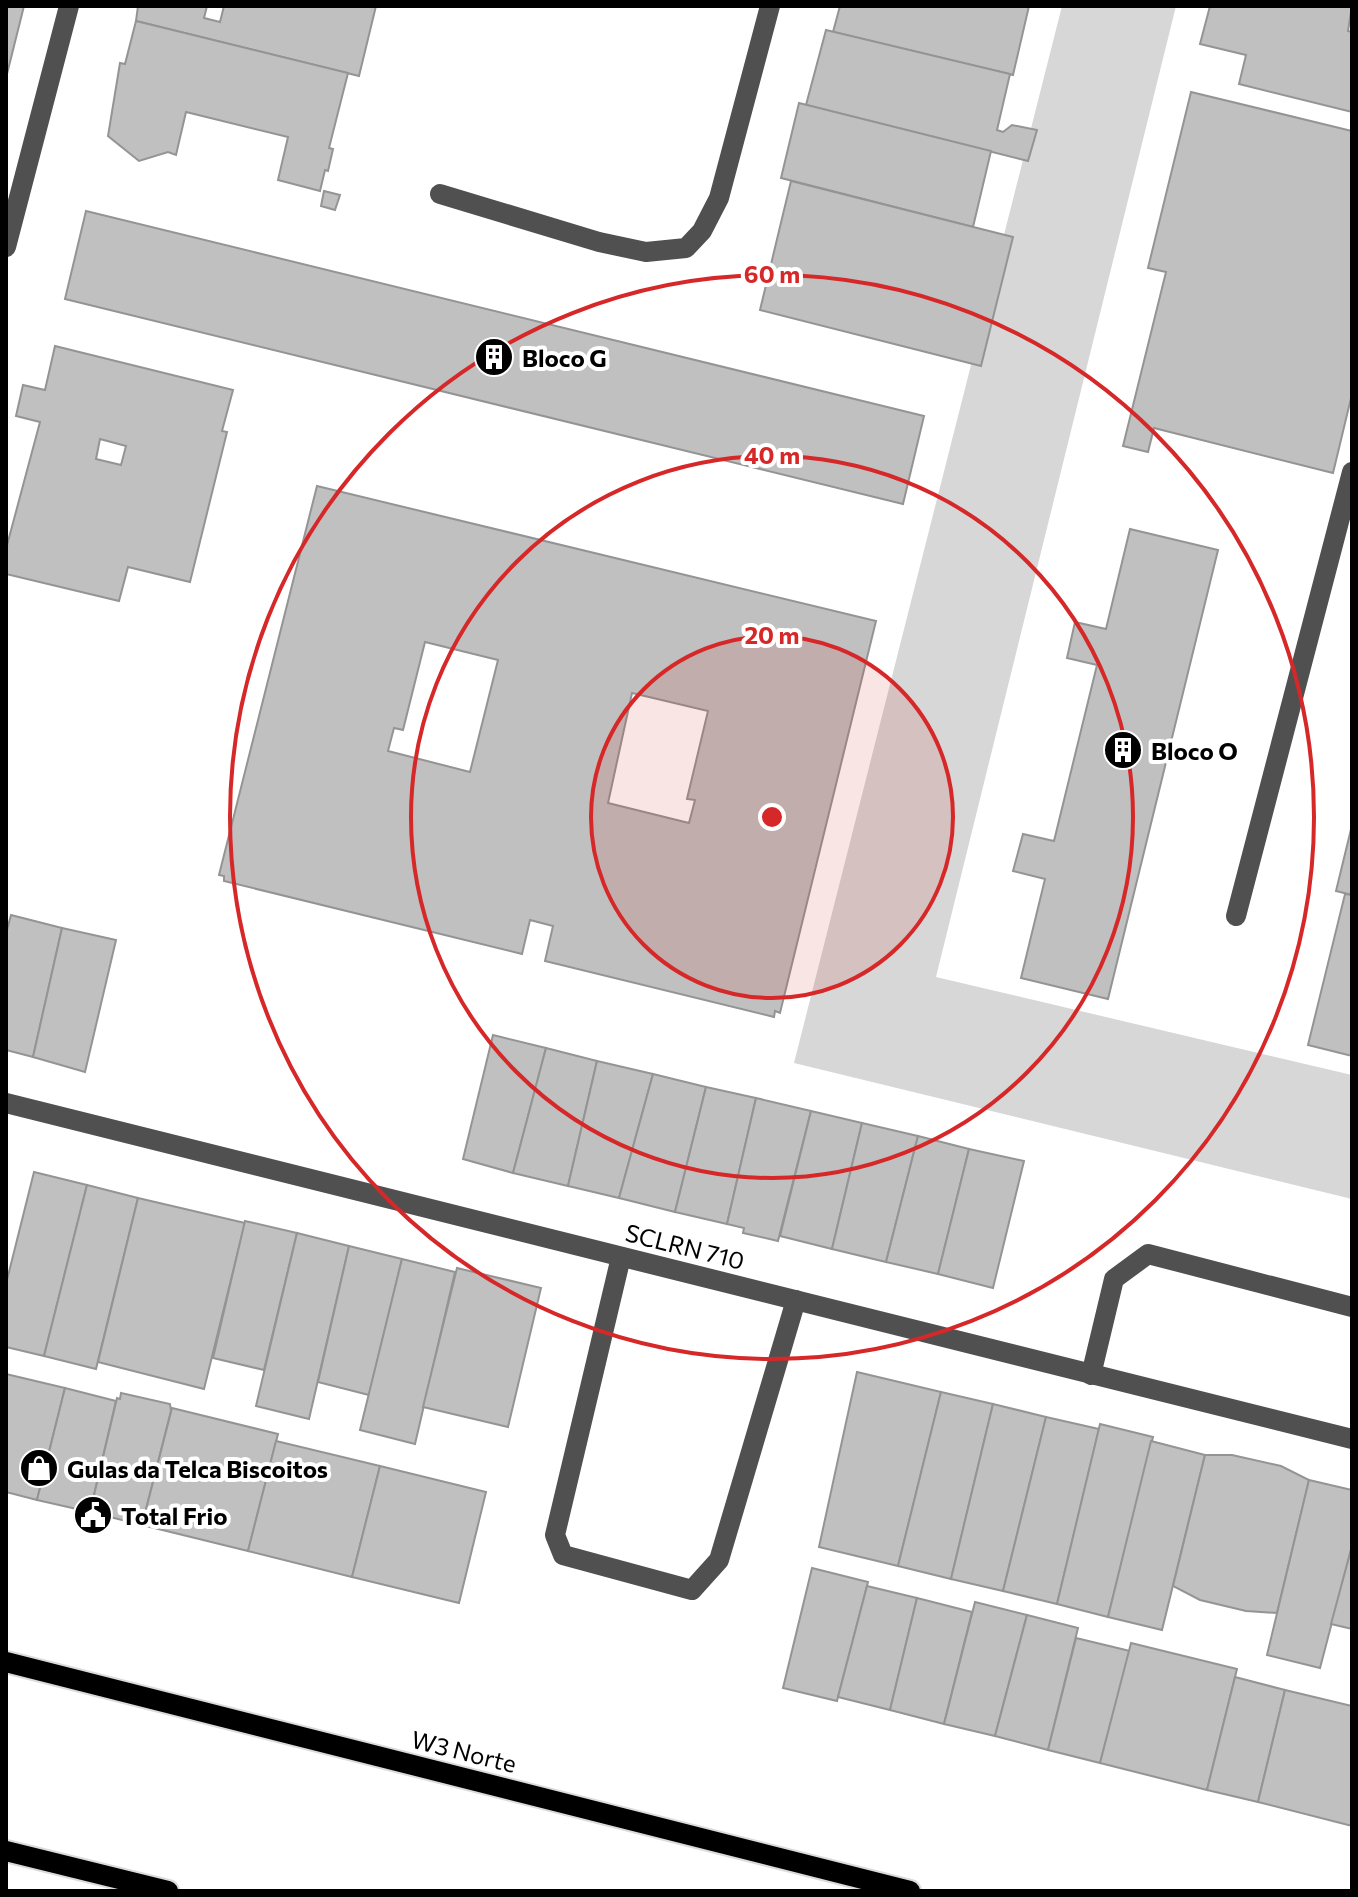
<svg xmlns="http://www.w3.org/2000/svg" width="1358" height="1897" viewBox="0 0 1358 1897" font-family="Commissioner,sans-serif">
	<rect width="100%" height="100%" fill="#fff"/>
	<!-- green -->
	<path fill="#d7d7d7" d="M1062,6H1176L936,977L1352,1075V1199L794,1063Z"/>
	<!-- building -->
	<g fill="#c0c0c0" stroke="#949494" stroke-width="2" fill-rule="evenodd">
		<path d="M6,6H24L6,78Z"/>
		<path d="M138,6H207L204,18L220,22L224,6H376L359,76L136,21Z"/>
		<path d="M840,6H1029L1013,75L833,32Z"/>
		<path d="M1210,6H1352L1348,31L1352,32V112L1239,84L1246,55L1200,44Z"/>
		<path d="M136,21L348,73L329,148L333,149L328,171L325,170L320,191L278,180L288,137L186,112L176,155L168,152L139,161L108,136L120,63L125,64Z"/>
		<path d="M826,30L1010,74L997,130L1003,132L1012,125L1037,130L1028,161L806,105Z"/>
		<path d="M1191,92L1352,131V394L1333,473L1154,428L1148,452L1123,446L1166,272L1148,268Z"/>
		<path d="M799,103L991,151L973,227L781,178Z"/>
		<path d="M791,181L1013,237L981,366L760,310Z"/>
		<path d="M324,191L340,195L335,210L321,206Z"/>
		<path d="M86,211L924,416L903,504L65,299Z"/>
		<path d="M55,346L233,390L222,431L227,432L190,582L128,567L119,601L6,574V549L40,422L16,416L23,385L45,390ZM100,439L126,446L121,465L96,459Z"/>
		<path d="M317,486L876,621L780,1013L775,1011L774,1017L545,961L553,926L530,920L522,954L224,881V876L219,875ZM425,642L498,660L470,772L388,751L394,728L403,730ZM632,693L708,711L687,799L695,800L689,823L608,803Z"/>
		<path d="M1130,529L1218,550L1108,999L1021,978L1045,879L1013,871L1023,834L1054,841L1097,665L1067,658L1075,622L1106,629Z"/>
		<path d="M1352,825V895L1336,891Z"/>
		<path d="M1345,894L1352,895V1056L1308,1045Z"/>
		<path d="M11,915L62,928L33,1057L6,1050V934Z"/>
		<path d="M62,928L116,940L85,1072L33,1057Z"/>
		<path d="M493,1035L546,1048L513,1173L463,1159Z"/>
		<path d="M546,1048L597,1061L568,1186L513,1173Z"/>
		<path d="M597,1061L653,1074L619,1198L568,1186Z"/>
		<path d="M653,1074L706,1087L675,1212L619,1198Z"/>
		<path d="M706,1087L756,1098L727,1224L675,1212Z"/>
		<path d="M756,1098L811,1111L778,1241L743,1233L744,1228L727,1224Z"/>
		<path d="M811,1111L862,1123L832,1249L780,1236Z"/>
		<path d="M862,1123L918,1136L886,1262L832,1249Z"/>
		<path d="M918,1136L969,1149L938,1274L886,1262Z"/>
		<path d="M969,1149L1024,1161L993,1288L938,1274Z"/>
		<path d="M34,1172L87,1185L44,1356L6,1347V1284Z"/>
		<path d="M87,1185L138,1198L96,1369L44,1356Z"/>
		<path d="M138,1198L245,1223L204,1389L98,1362Z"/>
		<path d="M245,1221L297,1233L264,1370L213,1358Z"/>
		<path d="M297,1233L349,1246L309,1419L256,1406Z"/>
		<path d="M349,1246L402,1259L369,1395L318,1382Z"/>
		<path d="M402,1259L455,1272L415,1444L360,1430Z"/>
		<path d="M457,1268L541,1288L508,1427L423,1407Z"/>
		<path d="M857,1372L941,1392L898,1566L819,1547Z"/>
		<path d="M6,1374L65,1388L37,1500L6,1492Z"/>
		<path d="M65,1388L116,1401L90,1512L37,1500Z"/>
		<path d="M941,1392L993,1404L951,1579L898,1566Z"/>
		<path d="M121,1393L170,1404L171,1411L142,1525L90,1512L117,1398L120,1399Z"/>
		<path d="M993,1404L1046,1417L1003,1591L951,1579Z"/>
		<path d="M172,1408L278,1434L248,1551L142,1525Z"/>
		<path d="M1046,1417L1099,1429L1057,1604L1003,1591Z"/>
		<path d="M1100,1424L1153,1437L1108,1617L1057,1604Z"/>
		<path d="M276,1441L380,1466L352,1577L248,1551Z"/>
		<path d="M1151,1441L1205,1455L1162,1630L1108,1617Z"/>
		<path d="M1205,1455H1232L1281,1466L1309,1480L1277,1613L1246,1611L1200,1600L1173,1586Z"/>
		<path d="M380,1466L486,1492L459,1603L352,1577Z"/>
		<path d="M1309,1480L1352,1490V1546L1320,1668L1267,1655Z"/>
		<path d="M1352,1546V1629L1331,1624Z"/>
		<path d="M812,1568L868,1582L837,1701L783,1688Z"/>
		<path d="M867,1586L917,1598L890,1710L838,1697Z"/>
		<path d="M917,1598L972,1612L944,1724L890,1710Z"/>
		<path d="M975,1602L1027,1615L995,1736L944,1724Z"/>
		<path d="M1027,1615L1078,1628L1048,1750L995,1736Z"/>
		<path d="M1076,1638L1130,1651L1100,1763L1048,1750Z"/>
		<path d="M1131,1643L1237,1669L1207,1790L1100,1763Z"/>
		<path d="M1235,1677L1285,1690L1258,1802L1207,1790Z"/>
		<path d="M1285,1690L1352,1706V1826L1258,1802Z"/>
	</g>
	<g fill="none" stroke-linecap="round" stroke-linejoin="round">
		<!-- major casing -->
		<g stroke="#dbdbdb" stroke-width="24">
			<g id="major">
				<path d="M6,1662L910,1891"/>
				<path d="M6,1851L168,1891"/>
			</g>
		</g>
		<!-- minor -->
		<g stroke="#505050" stroke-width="20">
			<path d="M440,194L599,242L646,252L686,248L702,231L719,198L770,6"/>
			<path d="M6,247L69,6"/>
			<path d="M1236,916L1352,472"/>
			<path d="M6,1103L1352,1439"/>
			<path d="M621,1257L555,1535L563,1555L692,1590L719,1560L796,1300"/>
			<path d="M1091,1375L1114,1279L1148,1254L1352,1307"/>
		</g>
		<!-- major -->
		<use href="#major" stroke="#000" stroke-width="20"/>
	</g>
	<!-- distance rings -->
	<circle cx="772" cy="817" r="181" fill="#d62828" fill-opacity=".12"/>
	<g fill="none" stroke="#d62828" stroke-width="4">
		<circle cx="772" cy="817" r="181"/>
		<circle cx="772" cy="817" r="361"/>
		<circle cx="772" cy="817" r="542"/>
	</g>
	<!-- icons -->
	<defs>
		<g id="building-disc" transform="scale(2)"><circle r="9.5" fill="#000" stroke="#fff"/><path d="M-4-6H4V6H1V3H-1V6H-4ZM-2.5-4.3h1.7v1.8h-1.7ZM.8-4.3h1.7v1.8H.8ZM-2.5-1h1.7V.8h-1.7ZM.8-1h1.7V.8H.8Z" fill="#fff"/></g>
		<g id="shop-disc" transform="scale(2)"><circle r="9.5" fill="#000" stroke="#fff"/><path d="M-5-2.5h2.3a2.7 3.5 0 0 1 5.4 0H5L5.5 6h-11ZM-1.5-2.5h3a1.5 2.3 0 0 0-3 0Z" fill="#fff"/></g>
		<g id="civic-disc" transform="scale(2)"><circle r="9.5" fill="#000" stroke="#fff"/><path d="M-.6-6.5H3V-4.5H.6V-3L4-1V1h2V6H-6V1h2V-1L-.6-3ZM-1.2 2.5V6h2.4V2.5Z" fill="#fff"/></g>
	</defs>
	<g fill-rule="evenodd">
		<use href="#building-disc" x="494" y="357"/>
		<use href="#building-disc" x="1123" y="750"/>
		<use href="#shop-disc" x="39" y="1468"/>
		<use href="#civic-disc" x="93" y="1515"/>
	</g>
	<g text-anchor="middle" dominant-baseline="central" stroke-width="8" stroke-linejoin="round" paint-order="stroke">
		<!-- poi labels -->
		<g font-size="24" font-weight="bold" fill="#000" stroke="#fff" text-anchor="start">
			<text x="522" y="357">Bloco G</text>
			<text x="1151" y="750">Bloco O</text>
			<text x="67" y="1468">Gulas da Telca Biscoitos</text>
			<text x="121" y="1515">Total Frio</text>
		</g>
		<!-- street labels -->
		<g font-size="24" fill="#000" stroke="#fff">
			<text transform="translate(685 1246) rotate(14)">SCLRN 710</text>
			<text transform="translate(464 1751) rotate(14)">W3 Norte</text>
		</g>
	</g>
	<circle cx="772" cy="817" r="12" fill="#d62828" stroke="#fff" stroke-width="4"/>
	<g font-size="24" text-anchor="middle" font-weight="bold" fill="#d62828" stroke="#fff" stroke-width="8" stroke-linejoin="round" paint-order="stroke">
		<text x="772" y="283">60 m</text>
		<text x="772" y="464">40 m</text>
		<text x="772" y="644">20 m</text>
	</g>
	<!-- border -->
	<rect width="1358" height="1897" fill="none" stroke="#000000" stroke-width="16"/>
</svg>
